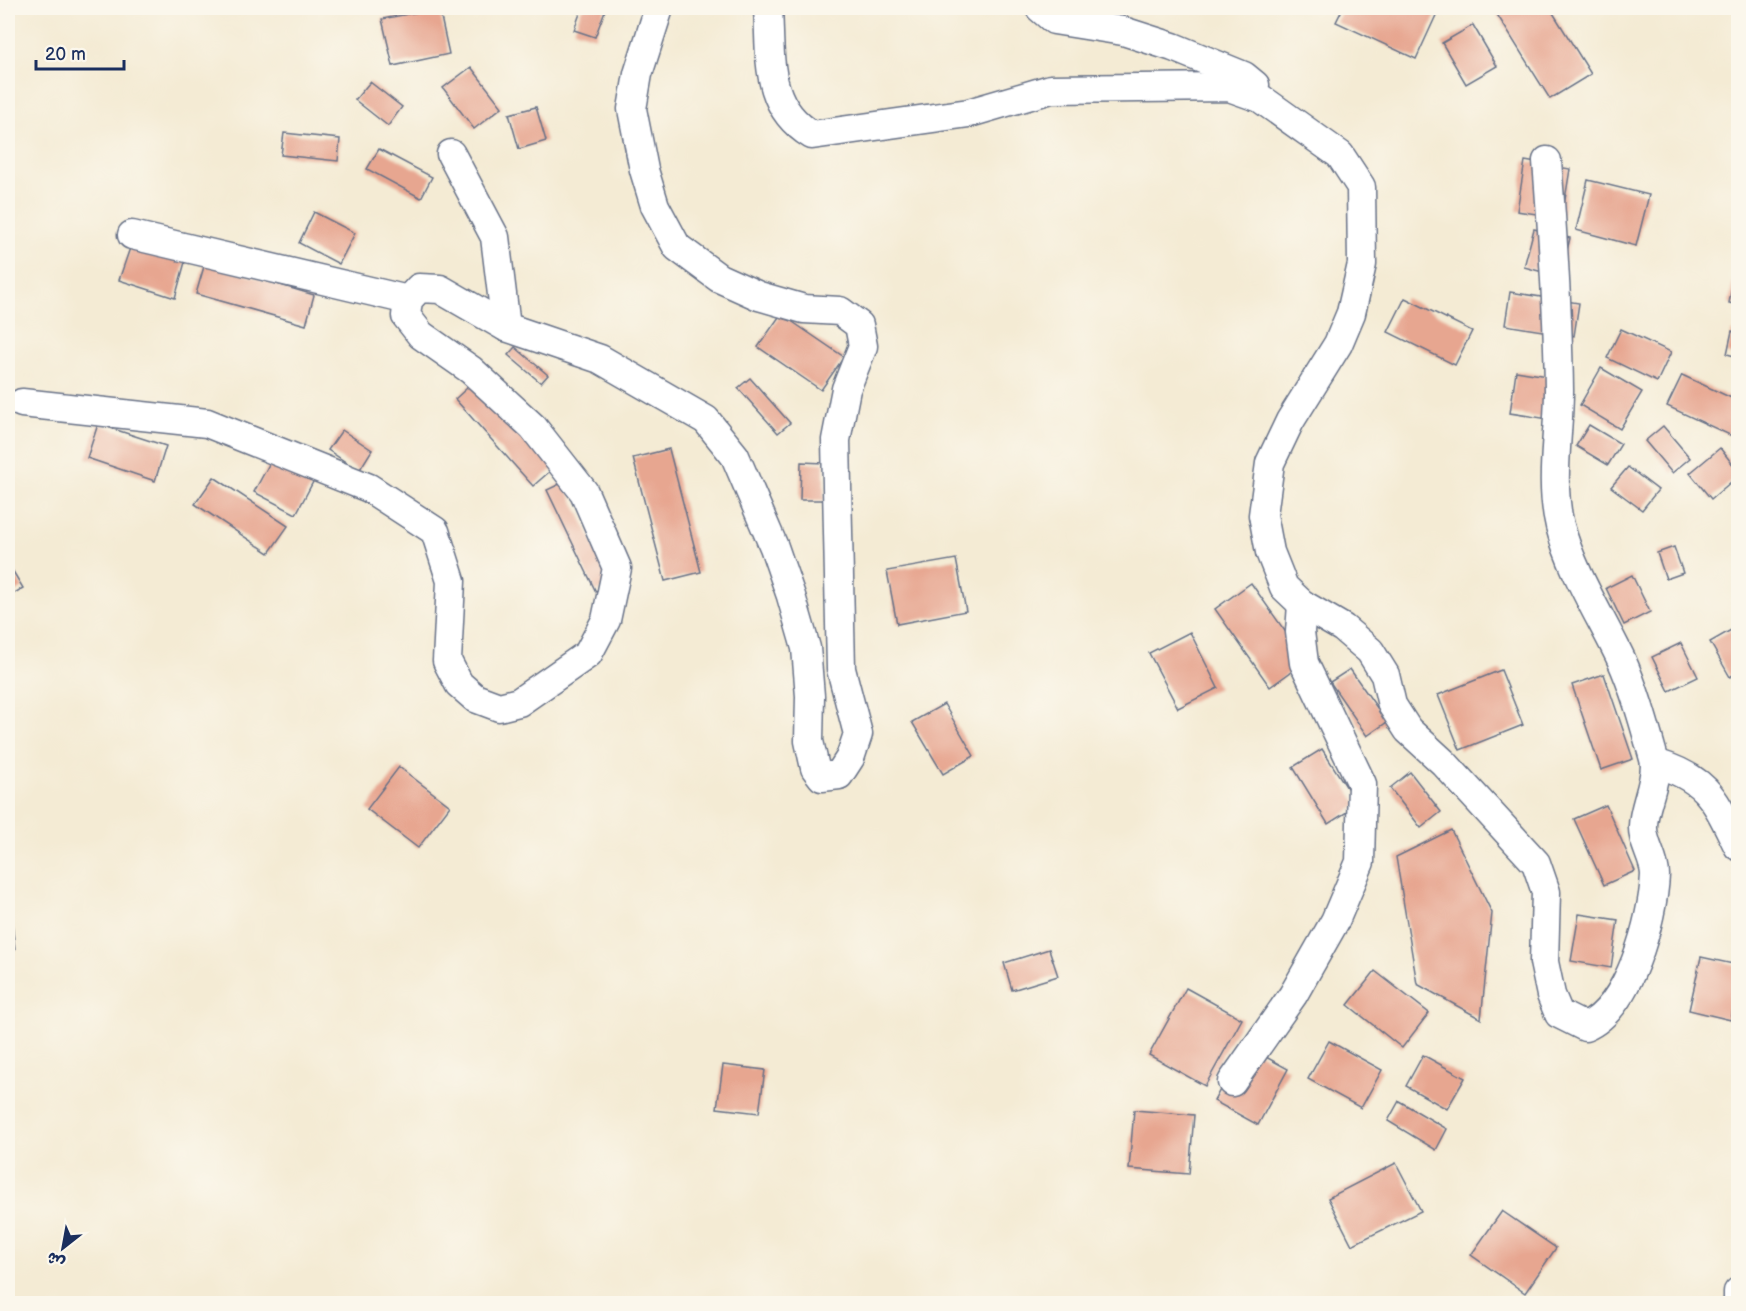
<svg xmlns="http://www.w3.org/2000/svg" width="1746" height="1311" viewBox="0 0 1746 1311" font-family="'Balsamiq Sans','Playpen Sans Arabic',sans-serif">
	<rect width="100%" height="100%" fill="#fbf7ec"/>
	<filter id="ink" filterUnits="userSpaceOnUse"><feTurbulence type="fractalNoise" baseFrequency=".0167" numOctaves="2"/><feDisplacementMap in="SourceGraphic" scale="12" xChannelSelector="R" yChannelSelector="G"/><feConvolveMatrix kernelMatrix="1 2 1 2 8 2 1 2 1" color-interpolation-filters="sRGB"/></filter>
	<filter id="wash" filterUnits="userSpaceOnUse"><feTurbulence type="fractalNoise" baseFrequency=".008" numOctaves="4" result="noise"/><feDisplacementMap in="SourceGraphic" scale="24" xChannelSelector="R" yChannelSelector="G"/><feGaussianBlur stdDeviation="1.35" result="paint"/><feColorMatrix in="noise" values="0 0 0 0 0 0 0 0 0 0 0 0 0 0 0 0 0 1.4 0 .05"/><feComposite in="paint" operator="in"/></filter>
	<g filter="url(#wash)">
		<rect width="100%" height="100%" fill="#f4ebd4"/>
		<g id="blocks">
			<!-- building -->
			<g fill="#e7a690">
				<path d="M439,8L449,54L393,66L382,19Z"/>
				<path d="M582,8H606L595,37L574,30Z"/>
				<path d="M1343,8H1431L1438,11L1416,59L1336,22Z"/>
				<path d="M1493,8H1550L1591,74L1550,99Z"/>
				<path d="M1473,25L1497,66L1466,84L1442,43Z"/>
				<path d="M471,67L502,107L474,129L443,88Z"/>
				<path d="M370,82L402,107L388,126L355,100Z"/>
				<path d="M536,107L546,141L519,149L509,114Z"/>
				<path d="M284,133L340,139L338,161L281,155Z"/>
				<path d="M379,149L432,177L421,198L367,169Z"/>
				<path d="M1525,161L1570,169L1562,218L1517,211Z"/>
				<path d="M1588,180L1649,195L1636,246L1576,230Z"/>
				<path d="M314,212L355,233L339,264L299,243Z"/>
				<path d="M1534,229L1570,238L1561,277L1524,267Z"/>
				<path d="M131,245L185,262L175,298L119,280Z"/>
				<path d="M205,263L314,295L306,325L196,294Z"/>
				<path d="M1734,277L1738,278V305L1729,303Z"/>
				<path d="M1510,292L1579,303L1574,336L1505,325Z"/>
				<path d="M1405,298L1472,331L1455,365L1388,332Z"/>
				<path d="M781,314L844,357L821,390L758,347Z"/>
				<path d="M1621,329L1671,352L1657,382L1607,358Z"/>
				<path d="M1732,331L1738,333V357L1727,354Z"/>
				<path d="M515,347L548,375L541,383L508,355Z"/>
				<path d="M1601,368L1642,392L1620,429L1580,405Z"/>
				<path d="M1516,371L1554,377L1548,419L1510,413Z"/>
				<path d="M1682,375L1738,401V421L1732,436L1667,406Z"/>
				<path d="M478,378L556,466L533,486L455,399Z"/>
				<path d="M750,378L790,423L778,433L738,388Z"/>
				<path d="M98,424L166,446L155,481L87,458Z"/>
				<path d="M1589,425L1621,444L1608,465L1576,446Z"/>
				<path d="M1663,426L1690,458L1672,473L1645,441Z"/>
				<path d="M342,430L372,450L359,471L328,450Z"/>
				<path d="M1720,448L1738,471V476L1711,499L1690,473Z"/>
				<path d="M669,449L701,572L665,581L633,458Z"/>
				<path d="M273,457L314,480L296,514L254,492Z"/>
				<path d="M801,462L824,463V500H800Z"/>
				<path d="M1628,467L1658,490L1642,510L1611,487Z"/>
				<path d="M214,477L288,526L269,553L195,504Z"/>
				<path d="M564,482L613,584L596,592L547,490Z"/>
				<path d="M1674,547L1683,573L1666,579L1657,553Z"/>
				<path d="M956,559L966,611L897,624L887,571Z"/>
				<path d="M8,563L23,588L8,597Z"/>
				<path d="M1632,575L1650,612L1624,625L1606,588Z"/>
				<path d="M1251,583L1306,661L1270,687L1215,609Z"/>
				<path d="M1738,626V672L1730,677L1710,642Z"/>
				<path d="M1190,632L1218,688L1178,708L1149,653Z"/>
				<path d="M1681,643L1698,677L1669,691L1652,657Z"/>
				<path d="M1350,669L1387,722L1367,736L1330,682Z"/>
				<path d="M1501,670L1523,725L1460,750L1438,695Z"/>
				<path d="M1604,674L1633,759L1601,770L1572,685Z"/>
				<path d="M944,704L974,756L943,774L912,722Z"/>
				<path d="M1322,749L1358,805L1328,824L1293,767Z"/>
				<path d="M399,767L450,806L418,848L367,809Z"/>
				<path d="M1410,772L1441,812L1421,828L1390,788Z"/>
				<path d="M1606,805L1635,871L1604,885L1574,819Z"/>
				<path d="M1451,830L1492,913L1481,1019L1417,984L1396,857Z"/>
				<path d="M1579,914L1618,920L1611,968L1571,961Z"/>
				<path d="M12,922L15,950L8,951V923Z"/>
				<path d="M1049,949L1058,976L1012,990L1004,963Z"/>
				<path d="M1701,957L1738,965V982L1731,1020L1689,1010Z"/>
				<path d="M1375,971L1429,1013L1402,1048L1348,1005Z"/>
				<path d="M1186,988L1242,1019L1205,1086L1149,1055Z"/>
				<path d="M1329,1041L1382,1070L1361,1108L1308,1079Z"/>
				<path d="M1244,1045L1288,1069L1258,1125L1214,1101Z"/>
				<path d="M1423,1055L1465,1078L1447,1109L1406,1086Z"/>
				<path d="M723,1065L765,1070L759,1113L717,1108Z"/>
				<path d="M1399,1101L1447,1129L1436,1150L1388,1121Z"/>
				<path d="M1134,1110L1194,1115L1189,1174L1129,1169Z"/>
				<path d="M1396,1163L1421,1211L1352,1245L1328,1198Z"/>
				<path d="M1502,1211L1556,1248L1525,1293L1471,1255Z"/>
			</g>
		</g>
	</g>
	<g filter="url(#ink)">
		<use href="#blocks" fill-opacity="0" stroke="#677187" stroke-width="1.5"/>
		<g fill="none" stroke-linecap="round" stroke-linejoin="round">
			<!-- street casing -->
			<g stroke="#677187" stroke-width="31">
				<g id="street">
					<path d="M768,8C771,57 764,106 812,135L969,113L1051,89L1229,87L1260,98L1340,155L1361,187L1362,264L1351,313L1338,344L1290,421L1270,463L1263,515L1270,552L1284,587L1302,604L1343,628L1370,651L1385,675L1392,705L1408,730L1444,763L1536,863L1546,892L1544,962L1551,995L1559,1014L1585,1027C1629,1009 1653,919 1655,875C1655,859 1642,843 1643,826C1643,807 1659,777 1654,759C1645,727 1635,690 1621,659C1601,617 1572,572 1560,526C1549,482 1559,435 1559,390C1558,313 1553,238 1547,161"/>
					<path d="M1040,8L1054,20L1123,31L1173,47L1244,76L1255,85"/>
					<path d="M451,154L495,237L506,327"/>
					<path d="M132,235L408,300"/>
					<path d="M22,403L207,423L369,488L435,531L451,581L447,661L459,684L475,698L499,707L519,702L588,654L606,620L617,568L584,492L533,427L471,370L421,335L406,316L408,300L419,288L440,289L506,327L600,359L706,420L735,456L774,547L791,596L806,648L810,696L809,741L815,768L822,777L839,775L850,758L858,734L841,669L836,440L846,389L863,346L859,325L840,311L804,309L759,296L719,278L677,247L655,206L644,170L632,109L638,74L659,8"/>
					<path d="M1655,763C1709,779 1715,800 1738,846"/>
					<path d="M1232,1082L1293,995L1335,921L1360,862L1362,784L1304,663L1300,632L1302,604"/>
					<path d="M1738,1304V1292"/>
				</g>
			</g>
			<!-- street -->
			<use href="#street" stroke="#fff" stroke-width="28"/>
		</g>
	</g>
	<!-- margin -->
	<rect width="1746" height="1311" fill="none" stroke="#fbf7ec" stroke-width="30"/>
	<!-- north arrow -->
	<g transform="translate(63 1248) rotate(211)" stroke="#fbf7ec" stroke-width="4.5" paint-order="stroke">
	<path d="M0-4.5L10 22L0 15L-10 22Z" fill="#1b2f5e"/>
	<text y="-9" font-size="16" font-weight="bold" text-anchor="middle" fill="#1b2f5e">ش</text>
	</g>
	<!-- scale -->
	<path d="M36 60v9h88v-9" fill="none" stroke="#1b2f5e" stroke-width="3"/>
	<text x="45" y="60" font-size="18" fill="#1b2f5e" stroke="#fbf7ec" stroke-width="4.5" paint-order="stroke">20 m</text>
</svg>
